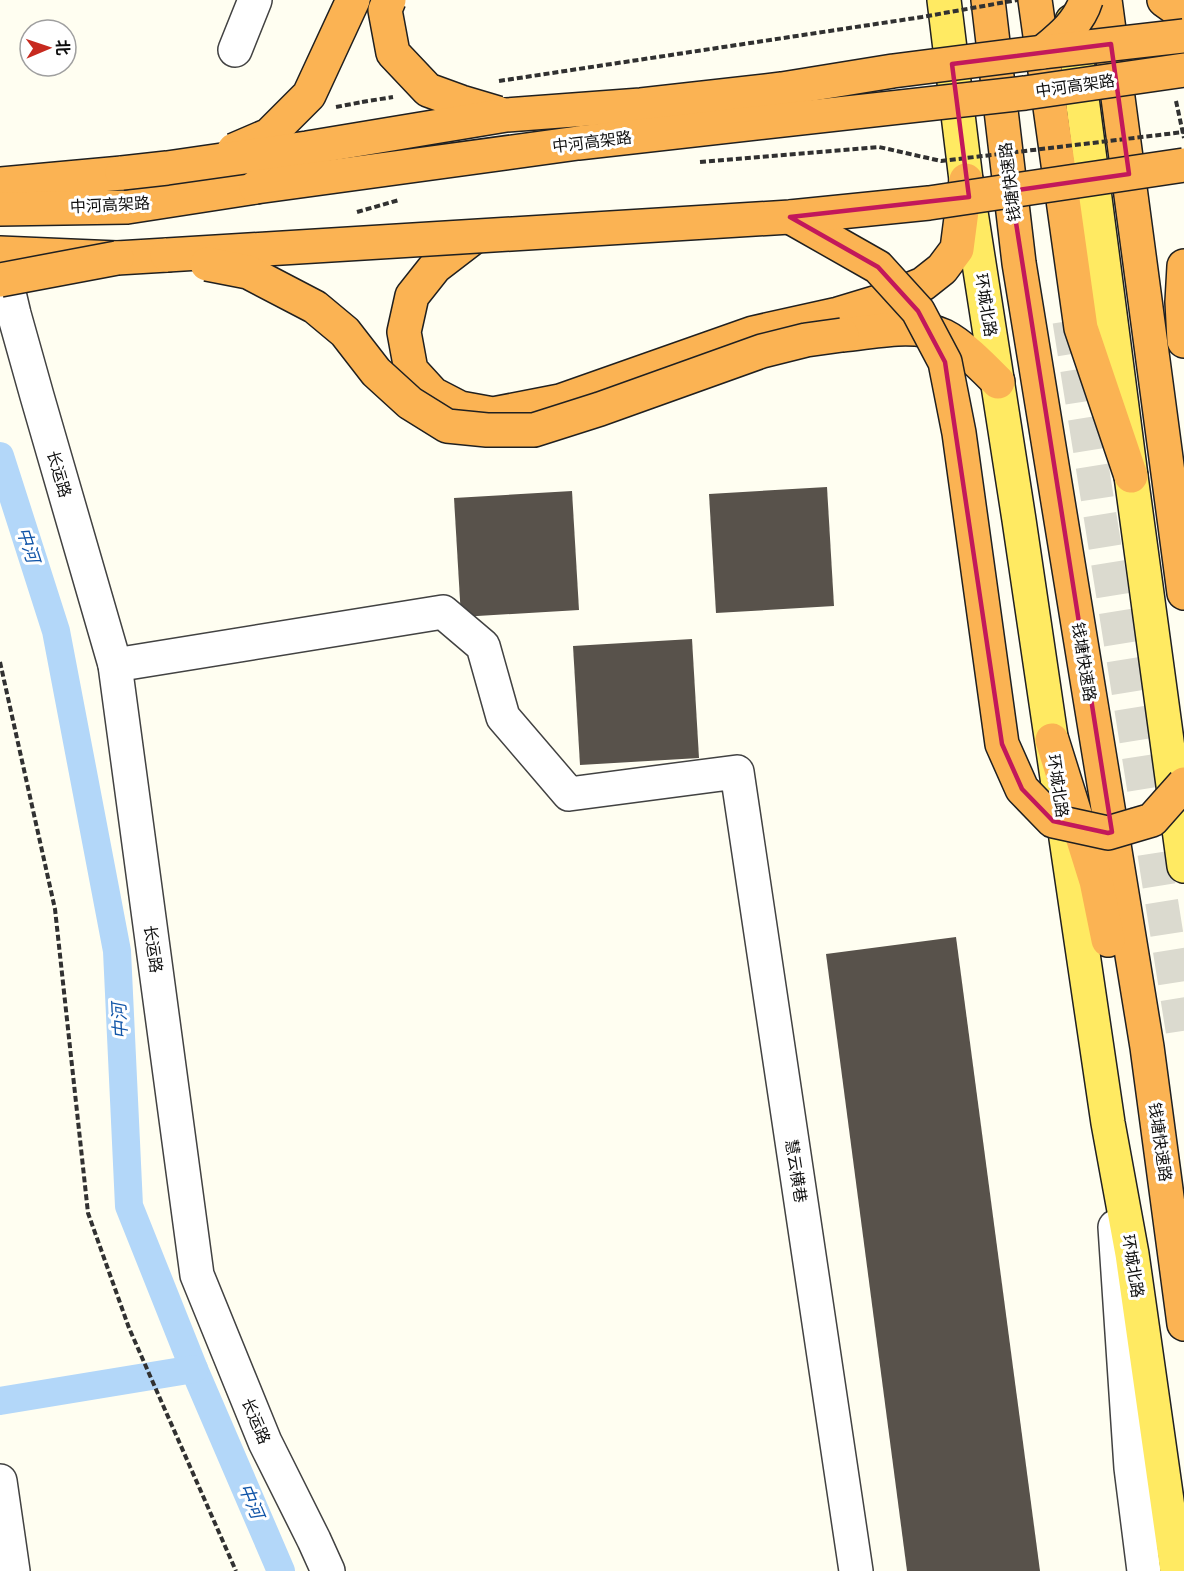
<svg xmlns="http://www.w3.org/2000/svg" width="1184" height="1571" viewBox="0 0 1184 1571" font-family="'Times New Roman','Noto Sans SC',serif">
	<rect width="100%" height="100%" fill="#fffef1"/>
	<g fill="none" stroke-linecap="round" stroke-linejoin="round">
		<!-- canal -->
		<g stroke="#b3d7f9" stroke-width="28">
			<path d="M0,456L56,631L117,951L129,1206L194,1369L281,1571"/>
			<path d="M0,1401L194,1369"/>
		</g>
	</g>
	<!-- building -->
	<g fill="#58524b">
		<path d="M827,487L834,606L716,613L709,494Z"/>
		<path d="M572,491L579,610L461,617L454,498Z"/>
		<path d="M692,639L699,758L580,765L573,646Z"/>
		<path d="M956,937L1040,1571H907L826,954Z"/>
	</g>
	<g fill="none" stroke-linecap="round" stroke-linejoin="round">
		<!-- highway-tunnel -->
		<path stroke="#dbdacf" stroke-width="33" stroke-dasharray="33 16" stroke-linecap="butt" d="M1069,321L1184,1042"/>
		<!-- minor casing -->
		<g stroke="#424242" stroke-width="36">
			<g id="minor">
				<path d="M235,50L255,0"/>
				<path d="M0,255L14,314L37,396L115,665L197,1275L265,1442L314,1540L328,1571"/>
				<path d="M115,665L443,612L483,646L503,717L569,794L737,772L856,1571"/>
				<path d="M1115,1227L1131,1468L1144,1571"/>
				<path d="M0,1481L13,1571"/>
			</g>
		</g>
		<!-- major casing -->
		<g stroke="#202020" stroke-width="36">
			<g id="major">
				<path d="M944,0L966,180L1019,520L1108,1123L1132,1254L1177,1571"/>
				<path d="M1072,21L1131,476L1184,866"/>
			</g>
		</g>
		<!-- highway casing -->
		<g stroke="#202020" stroke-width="36">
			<g id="highway">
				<path d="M988,0L1019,263L1147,1047L1184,1324"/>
				<path d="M1035,0L1081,328L1131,476"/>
				<path d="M1105,0L1184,593"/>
				<path d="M1164,0L1178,10L1184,11"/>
				<path d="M0,184L122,173"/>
				<path d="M0,209L127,207L256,187"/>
				<path d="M474,237L435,267L412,296L404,332L411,370L433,394L460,408L493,414L560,401L753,333L838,314L881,301L923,284L942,269L957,249L966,180"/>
				<path d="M0,253L117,258L167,255"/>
				<path d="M1184,266L1182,302L1184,341"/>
				<path d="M842,335C875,332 914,322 944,336C962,345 984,368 998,382"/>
				<path d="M1052,740L1096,881L1108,940"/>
			</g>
		</g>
		<!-- path -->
		<g stroke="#313131" stroke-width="4" stroke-dasharray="6 3" stroke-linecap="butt">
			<path d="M1176,101L1184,138"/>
			<path d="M336,107L362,102"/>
			<path d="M357,212L399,200"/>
			<path d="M0,662L55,909L88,1213L129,1328L236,1571"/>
		</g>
		<!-- minor -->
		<use href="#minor" stroke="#fff" stroke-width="33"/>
		<!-- major -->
		<use href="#major" stroke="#ffea62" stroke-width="33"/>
		<!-- highway -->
		<use href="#highway" stroke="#fbb353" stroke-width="33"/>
		<!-- highway-bridge casing -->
		<g stroke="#202020" stroke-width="36" stroke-linecap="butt">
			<g id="highway-bridge">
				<path d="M389,0L385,10L393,53L428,90L461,102L498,113"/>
				<path d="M1043,52C1061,37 1079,23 1086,0"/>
				<path d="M234,150L269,135L309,95L353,0"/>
				<path d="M122,173L167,168L307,148L506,115L641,105L782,89L893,71L1043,52L1184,36"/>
				<path d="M256,187L578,143L1025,93L1184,70"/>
				<path d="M790,217L878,267L918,311L945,362L959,433L1002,744L1022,789L1053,821L1108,833L1152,820L1184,784"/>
				<path d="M167,255L790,217L929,203L1184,165"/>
				<path d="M207,264L248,272L315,307L345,332L376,372L410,403L447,426L487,430H534L600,409L762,351L806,340L842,335"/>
				<path d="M0,280L117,258"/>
			</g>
		</g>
		<!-- path-bridge -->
		<g stroke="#313131" stroke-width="4" stroke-dasharray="6 3" stroke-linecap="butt">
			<path d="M499,81L922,17L1017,0"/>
			<path d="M362,102L393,97"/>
			<path d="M700,162L879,147L941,161L1184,132"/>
		</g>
		<!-- highway-bridge -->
		<use href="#highway-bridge" stroke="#fbb353" stroke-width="33"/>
	</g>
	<!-- marked area -->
	<path fill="none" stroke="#c2185b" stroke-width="4.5" stroke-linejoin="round" d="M1111,44L1129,174L1011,191L1112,832L1108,833L1053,821L1022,789L1002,744L945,362L918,311L878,267L790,217L969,197L952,64Z"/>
	<g text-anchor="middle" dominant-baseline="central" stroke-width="6" stroke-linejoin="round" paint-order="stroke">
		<!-- street labels -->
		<g font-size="16" fill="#0f0f0f" stroke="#fff">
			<text transform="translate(1075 86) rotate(-8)">中河高架路</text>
			<text transform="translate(592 142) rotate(-7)">中河高架路</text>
			<text transform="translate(1010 182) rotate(-97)">钱塘快速路</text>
			<text transform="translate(110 205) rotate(-3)">中河高架路</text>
			<text transform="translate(986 305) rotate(81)">环城北路</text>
			<text transform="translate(59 474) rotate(74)">长运路</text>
			<text transform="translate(1084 662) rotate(81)">钱塘快速路</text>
			<text transform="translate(1058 786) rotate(82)">环城北路</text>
			<text transform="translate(153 949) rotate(82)">长运路</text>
			<text transform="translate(1160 1142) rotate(82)">钱塘快速路</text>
			<text transform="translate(796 1171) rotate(81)">慧云横巷</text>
			<text transform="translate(1133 1266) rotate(81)">环城北路</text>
			<text transform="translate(256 1421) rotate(67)">长运路</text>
		</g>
		<!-- water labels -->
		<g font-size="18" font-style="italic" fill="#1155a8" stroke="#fff">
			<text transform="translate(28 545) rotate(72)">中河</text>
			<text transform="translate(120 1021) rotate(-93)">中河</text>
			<text transform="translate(251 1501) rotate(67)">中河</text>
		</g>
	</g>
	<!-- north arrow -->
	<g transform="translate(48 48) rotate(88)"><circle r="28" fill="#ffffff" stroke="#9f9f9f" stroke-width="1.5"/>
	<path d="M0-4.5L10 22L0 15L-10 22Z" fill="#c72a1f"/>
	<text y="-9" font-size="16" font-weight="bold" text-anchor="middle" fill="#0f0f0f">北</text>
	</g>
</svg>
